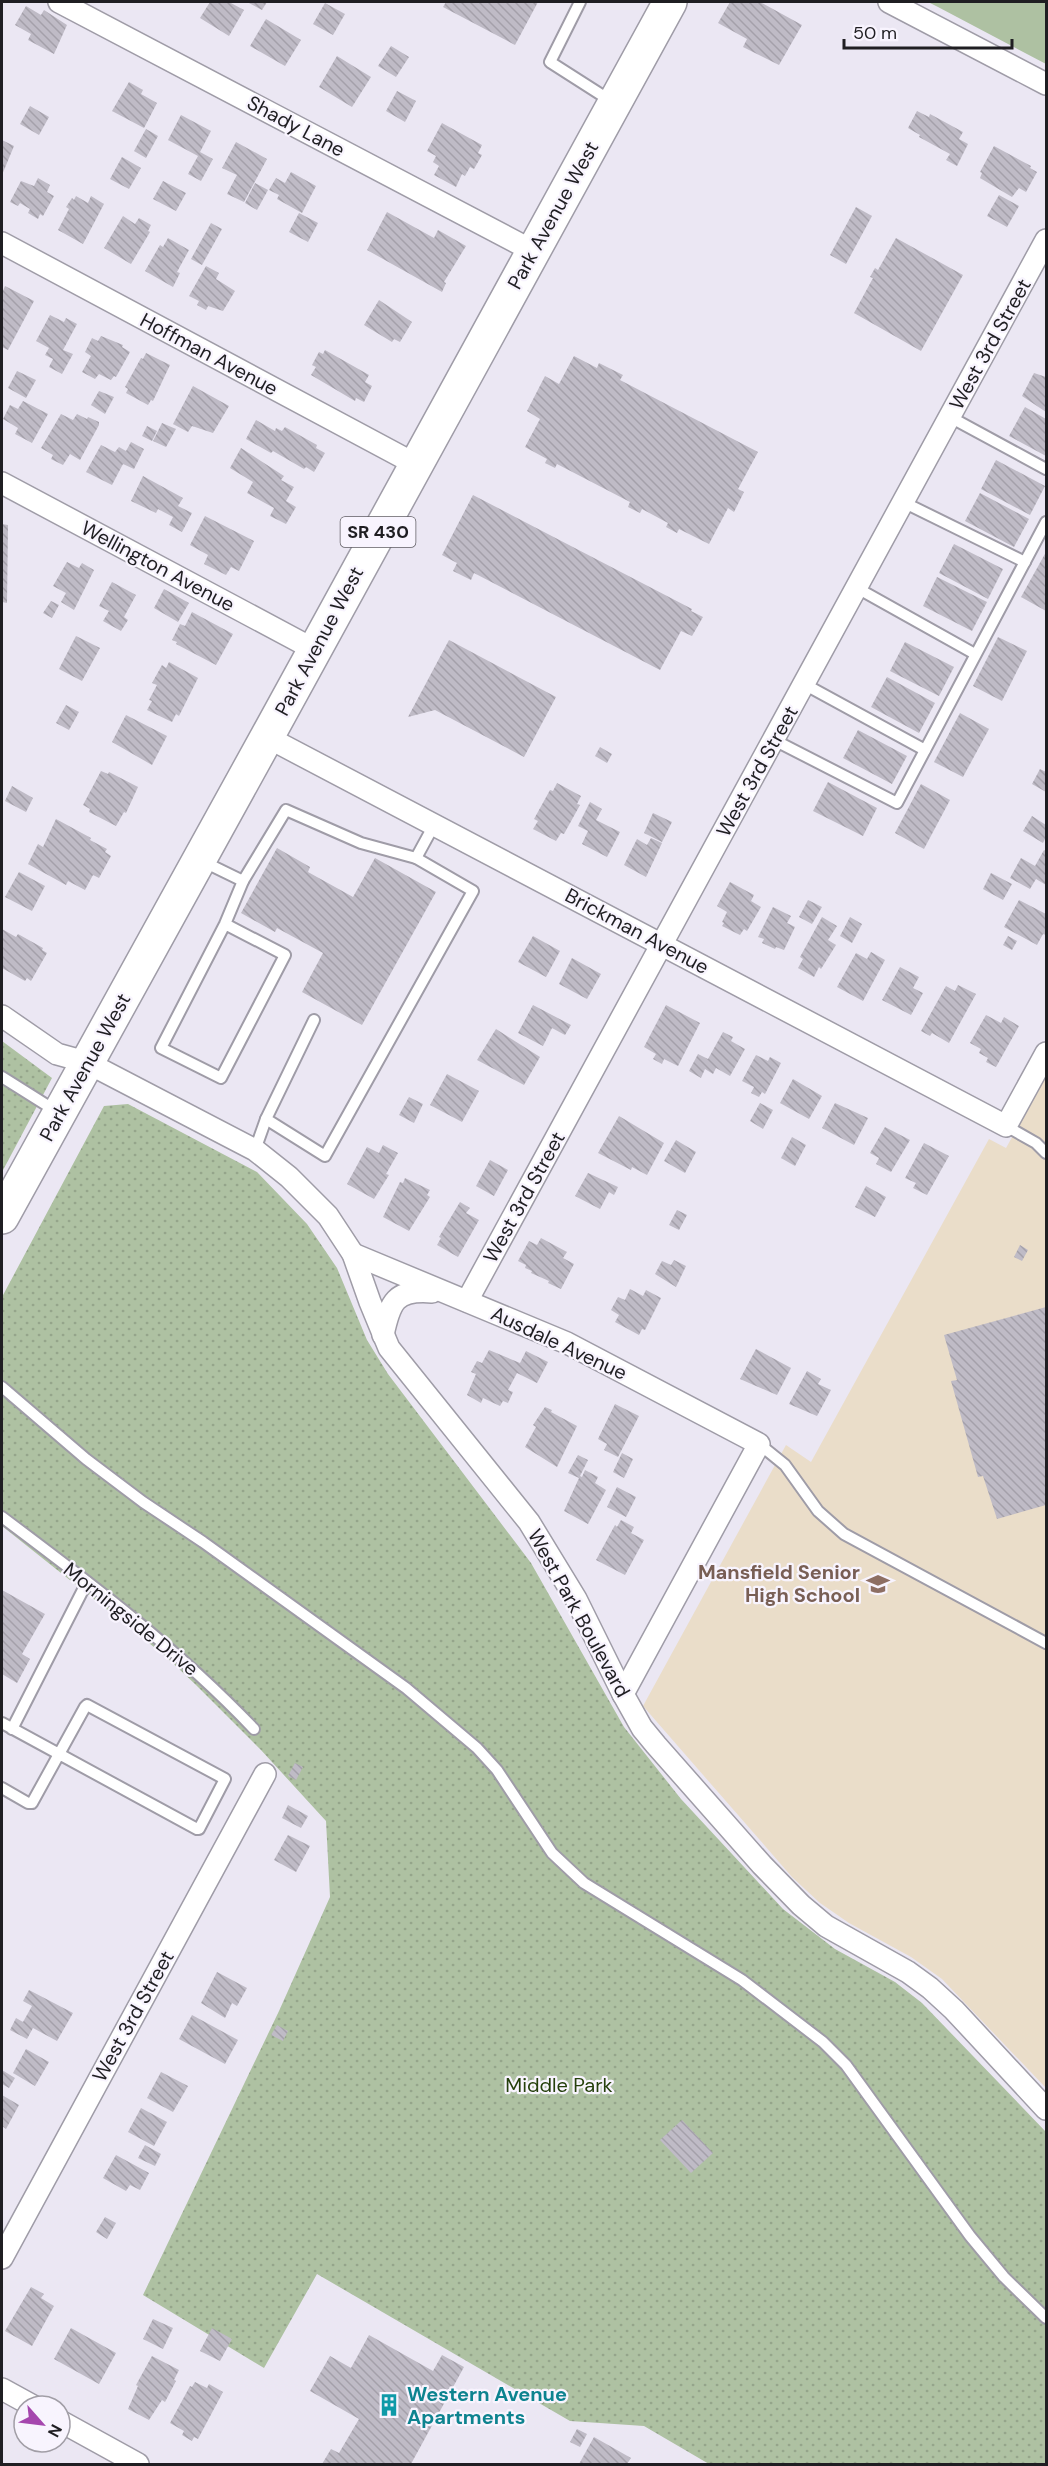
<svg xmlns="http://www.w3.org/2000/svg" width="1048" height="2466" viewBox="0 0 1048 2466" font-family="'DM Sans',sans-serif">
	<defs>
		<pattern id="park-dots" width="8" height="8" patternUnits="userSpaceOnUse" patternTransform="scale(1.5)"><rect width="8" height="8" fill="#aec1a2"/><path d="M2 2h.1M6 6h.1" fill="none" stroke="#95a58b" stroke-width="1.8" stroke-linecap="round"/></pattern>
		<pattern id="building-back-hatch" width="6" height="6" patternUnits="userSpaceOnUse" patternTransform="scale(1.5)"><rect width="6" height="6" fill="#bfbbc6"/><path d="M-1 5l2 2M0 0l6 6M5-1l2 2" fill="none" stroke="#a4a0aa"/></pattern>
	</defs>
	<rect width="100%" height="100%" fill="#ebe7f3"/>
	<!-- education -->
	<path fill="#eaddc9" d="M1046,1076V2088L942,1979L911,1957L849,1923L820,1903L792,1877L643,1706L786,1445L811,1462L989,1139L1006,1148Z"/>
	<!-- green -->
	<path fill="#aec1a2" d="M928,2H1046V64L938,7Z"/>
	<!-- park -->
	<g fill="url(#park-dots)">
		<path d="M2,1041L52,1078L2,1172Z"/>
		<path d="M128,1104L257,1172L307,1224L337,1268L367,1340L388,1374L531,1563L624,1727L681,1799L783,1909L835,1949L895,1982L922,2003L1046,2132V2464H709L644,2426L570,2421L317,2274L264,2368L143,2295L279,2011L330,1897L326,1821L261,1750L195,1684L164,1655L2,1526V1297L104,1106Z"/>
	</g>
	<!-- building -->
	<g fill="url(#building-back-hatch)">
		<path d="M210,2H229L244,10L229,36L200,18Z"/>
		<path d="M247,2H267L262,10Z"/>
		<path d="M446,2H538L515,45L443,7Z"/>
		<path d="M730,2H760L802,25L779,65L743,47L747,39L718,23Z"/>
		<path d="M325,3L345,14L333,35L313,24Z"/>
		<path d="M26,6L41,15L44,10L67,25L54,54L28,40L31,34L15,25Z"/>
		<path d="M266,19L301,40L285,66L250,46Z"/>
		<path d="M391,46L409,57L396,77L378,66Z"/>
		<path d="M337,56L371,77L352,107L319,87Z"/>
		<path d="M129,82L143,90L141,94L157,103L144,128L112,111Z"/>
		<path d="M397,91L416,101L405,122L386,111Z"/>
		<path d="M30,106L49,117L39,135L20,124Z"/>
		<path d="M917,111L929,117L930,114L963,132L959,139L968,144L957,166L946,160L950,154L919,137L920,135L908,128Z"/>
		<path d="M181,115L211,131L200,152L213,159L201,181L188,174L198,156L168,140Z"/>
		<path d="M442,123L482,145L478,153L482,155L474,169L470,167L465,176L462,174L456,187L434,175L439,166L433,162L436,156L427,151Z"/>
		<path d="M146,129L158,136L146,158L134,151Z"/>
		<path d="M2,140L14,146L2,175Z"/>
		<path d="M236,142L267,159L244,202L227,194L237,175L222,168Z"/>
		<path d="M994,146L1031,166L1030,168L1037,172L1026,192L1019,188L1012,197L980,178L982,173L980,172Z"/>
		<path d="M122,157L141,168L129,189L110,179Z"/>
		<path d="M291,172L316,186L302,213L277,199L279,195L269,190L276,178L285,183Z"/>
		<path d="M38,178L50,185L47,192L54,196L43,216L40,214L38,219L28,213L30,209L20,203L18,206L10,202L21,181L34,186Z"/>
		<path d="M163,181L186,193L176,211L153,199Z"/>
		<path d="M255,183L268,190L257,210L245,203Z"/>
		<path d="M999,195L1019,206L1007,227L987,216Z"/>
		<path d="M76,196L88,203L91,196L104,204L83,244L58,230L69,209L66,207L72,198L74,200Z"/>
		<path d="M856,207L872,216L846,264L830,255Z"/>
		<path d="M387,212L434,238L438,230L466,246L444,282L446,283L442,292L367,250Z"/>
		<path d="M299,213L318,223L308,242L289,232Z"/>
		<path d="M123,216L135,224L139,218L151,225L148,231L150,232L131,264L104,248Z"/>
		<path d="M211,223L222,229L202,265L191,259Z"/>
		<path d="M168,238L189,250L177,272L180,273L173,287L145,271L160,245L163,247Z"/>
		<path d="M896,238L963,275L921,351L854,313L873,278L870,277L875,268L878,270Z"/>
		<path d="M206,266L219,273L216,279L235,291L223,311L208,306L206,310L197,305L199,301L189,296Z"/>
		<path d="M5,286L34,301L8,350L2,347V293Z"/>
		<path d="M379,300L412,322L400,342L394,339L392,342L364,325Z"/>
		<path d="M50,315L64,322L66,318L77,324L63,350L73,354L62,374L49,367L53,359L45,355L49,348L36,341Z"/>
		<path d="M101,336L123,345L122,347L130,352L116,377L114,376L111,380L99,374L95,379L82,372L91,356L85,352L92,338L98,341Z"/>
		<path d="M325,350L369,375L365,382L372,386L364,402L356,398L355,401L311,375L316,367L312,365L319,352L323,354Z"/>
		<path d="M146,353L170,365L153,401L151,400L148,405L126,393L128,389L125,387L141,358L143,359Z"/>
		<path d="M574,356L597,368L599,363L623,375L620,380L758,452L738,489L744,492L734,512L728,508L709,544L679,529L677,533L666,527L668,523L642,509L640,513L628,507L630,502L557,464L555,468L545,463L547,459L525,447L540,419L527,411L545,376L559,384Z"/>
		<path d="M17,371L36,380L26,398L8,388Z"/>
		<path d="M1034,373L1046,377V412L1022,396Z"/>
		<path d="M193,386L229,406L213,433L192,426L188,432L173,424Z"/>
		<path d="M99,391L114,397L105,414L91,405Z"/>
		<path d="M23,401L48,414L32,443L15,434L18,428L3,419L10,405L18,409Z"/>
		<path d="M1025,407L1046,419V456L1009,436Z"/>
		<path d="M61,414L73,420L77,414L87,419L88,417L99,422V425L80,460L70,454L63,465L51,459L53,455L41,448Z"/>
		<path d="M256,420L275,431L276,428L282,431L285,427L317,445L316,448L325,453L314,472L306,467L304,469L273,451L271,453L246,439Z"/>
		<path d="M162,423L176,429L166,447L153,441Z"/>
		<path d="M147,426L157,431L152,441L142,436Z"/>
		<path d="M131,442L144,449L134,469L123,464L112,485L86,472L101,445L115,452L119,447L126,451Z"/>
		<path d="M241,448L284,476L281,480L294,487L286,501L296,507L286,524L270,516L274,508L247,493L253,482L230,468Z"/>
		<path d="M996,460L1045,486L1030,515L981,489Z"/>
		<path d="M143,476L183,498L178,506L192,513L182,532L169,525L173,517L158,509L156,513L131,501Z"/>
		<path d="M980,493L1029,519L1014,547L965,521Z"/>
		<path d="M473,495L692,609L691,611L703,617L692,636L681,631L660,670L474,573L471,580L453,571L457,563L442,555Z"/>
		<path d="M205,516L254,541L239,571L231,567L226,575L204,564L208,555L190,545Z"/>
		<path d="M2,524L8,525L7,603L2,602Z"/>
		<path d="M954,544L1003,569L988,599L939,573Z"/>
		<path d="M1046,552V611L1021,597Z"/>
		<path d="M67,562L79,568L82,563L94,570L74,610L61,602L66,593L53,586Z"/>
		<path d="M937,577L987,602L972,631L923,606Z"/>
		<path d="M112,582L136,595L124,617L128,620L121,631L103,621L109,611L99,606Z"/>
		<path d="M164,589L189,603L178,622L154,608Z"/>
		<path d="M51,601L59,605L52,618L43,613Z"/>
		<path d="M192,612L233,634L216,665L176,644L177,642L172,640L180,624L185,626Z"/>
		<path d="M76,636L100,648L82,681L59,669Z"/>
		<path d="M998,637L1027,651L1002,701L973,686Z"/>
		<path d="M449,640L556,697L524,757L435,710L408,717Z"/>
		<path d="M905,642L954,667L939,696L890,671Z"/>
		<path d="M169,662L198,678L179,716L176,714L172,722L147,710L152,701L149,700L157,685L152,683L162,665L166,668Z"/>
		<path d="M887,677L935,703L919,733L871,707Z"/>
		<path d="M66,705L79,712L69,730L56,723Z"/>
		<path d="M960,713L989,729L963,777L934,762Z"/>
		<path d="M126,715L167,736L152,765L112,742Z"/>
		<path d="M858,730L907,756L892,784L843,758Z"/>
		<path d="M600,747L612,754L607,763L595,756Z"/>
		<path d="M1040,769L1046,772V792L1032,784Z"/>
		<path d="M101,771L108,774L109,772L138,787L126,813L124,812L116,826L89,812L90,809L83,805Z"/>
		<path d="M828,782L877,808L863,836L813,811Z"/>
		<path d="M557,783L581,796L577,804L580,805L564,834L561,833L556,841L533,829L538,821L534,819L550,790L553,791Z"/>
		<path d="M921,784L950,800L924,849L895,833Z"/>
		<path d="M12,786L33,798L26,812L5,801Z"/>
		<path d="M590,802L602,809L596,820L620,832L607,857L582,844L588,831L578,826Z"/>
		<path d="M653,813L672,822L662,842L644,833Z"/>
		<path d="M1032,816L1046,825V837L1043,843L1023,831Z"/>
		<path d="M56,819L91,838L90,840L107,849L105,852L111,856L99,878L93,875L85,890L68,881L66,885L28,864L38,844L43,847Z"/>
		<path d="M651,838L662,843L646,877L624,865L637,839L647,845Z"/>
		<path d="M277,848L310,867L308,872L353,897L375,858L436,892L362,1025L302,992L323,953L277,928L275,932L241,913Z"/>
		<path d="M1044,850L1046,851V885L1036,879L1030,889L1010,878L1021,858L1035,866Z"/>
		<path d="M19,872L45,886L32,911L5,897Z"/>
		<path d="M991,873L1012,884L1003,900L983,889Z"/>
		<path d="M730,882L754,895L751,901L761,907L747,931L744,929L740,935L722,926L724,923L722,922L727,912L717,906Z"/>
		<path d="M808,900L822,907L812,924L799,917Z"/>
		<path d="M1019,900L1046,914V935L1043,934L1037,945L1004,927Z"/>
		<path d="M773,907L791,916L787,923L795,927L784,950L776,947L775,949L762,943L764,939L758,937Z"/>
		<path d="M822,917L837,926L828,940L836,945L821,969L819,967L814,977L798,968L803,959L800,957Z"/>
		<path d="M850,917L862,924L852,943L840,936Z"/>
		<path d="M2,929L16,937L18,934L43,948L42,950L47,953L31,981L27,978L25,981L2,968Z"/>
		<path d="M533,936L560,951L546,977L518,962Z"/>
		<path d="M1008,936L1017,941L1012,950L1003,945Z"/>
		<path d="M871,952L885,960L863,1001L837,987L856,953L867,959Z"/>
		<path d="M572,958L601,974L587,999L559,984Z"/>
		<path d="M900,967L919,977L913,988L923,993L911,1015L882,1000Z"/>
		<path d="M958,985L976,994L949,1043L932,1033L930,1036L921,1031L946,986L955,991Z"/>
		<path d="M533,1005L571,1025L565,1035L552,1028L543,1046L518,1033Z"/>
		<path d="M666,1005L700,1023L678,1066L664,1059L662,1064L653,1059L656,1054L644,1047Z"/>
		<path d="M986,1015L1001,1023L1004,1017L1019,1026L996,1067L986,1062L988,1058L979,1053L981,1049L970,1043Z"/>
		<path d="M496,1029L540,1057L524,1085L477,1060Z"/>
		<path d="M723,1032L733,1037L731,1041L745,1049L730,1076L716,1068L713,1074L705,1069L701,1078L689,1071L698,1054L708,1059Z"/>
		<path d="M756,1055L768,1061L770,1057L781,1063L765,1094L762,1092L759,1097L751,1093L754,1087L742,1081Z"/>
		<path d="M447,1074L479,1091L462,1122L430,1105Z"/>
		<path d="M793,1079L822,1096L809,1119L780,1103Z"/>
		<path d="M409,1097L423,1104L414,1123L399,1115Z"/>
		<path d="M760,1103L773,1110L763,1129L750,1121Z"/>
		<path d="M835,1103L868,1118L854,1145L822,1128Z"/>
		<path d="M619,1116L664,1143L647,1175L632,1167L631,1170L598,1153Z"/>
		<path d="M885,1127L910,1140L891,1172L876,1164L879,1158L870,1153Z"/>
		<path d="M792,1137L806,1145L795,1166L781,1158Z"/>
		<path d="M676,1140L696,1152L685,1173L664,1161Z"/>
		<path d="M924,1143L949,1156L927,1195L913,1188L916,1183L905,1178Z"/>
		<path d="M383,1145L398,1153L386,1174L389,1175L374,1199L347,1184L367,1147L379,1153Z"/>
		<path d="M490,1160L508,1170L494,1196L476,1186Z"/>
		<path d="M588,1173L618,1187L614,1195L609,1192L600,1209L575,1196Z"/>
		<path d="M405,1178L430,1190L427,1195L430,1197L409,1231L383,1217L400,1182L403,1183Z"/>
		<path d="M866,1186L886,1197L875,1217L855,1207Z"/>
		<path d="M460,1202L470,1208L466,1213L479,1220L458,1257L437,1245L441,1238L439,1237Z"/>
		<path d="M677,1210L687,1215L679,1230L669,1225Z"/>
		<path d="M541,1238L567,1252L563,1258L574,1264L561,1289L548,1283L549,1281L531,1273L532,1271L525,1268L526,1265L518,1261L529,1241L537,1245Z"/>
		<path d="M1020,1245L1028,1250L1022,1261L1014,1257Z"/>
		<path d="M674,1260L686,1266L676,1287L655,1274L662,1261L671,1265Z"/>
		<path d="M630,1289L643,1296L646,1290L661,1298L645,1330L642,1329L639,1335L615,1322L619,1315L611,1310L618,1297L625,1300Z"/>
		<path d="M1046,1307V1505L997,1519L983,1476L978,1477L951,1381L957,1380L944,1335Z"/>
		<path d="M756,1349L791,1368L777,1395L740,1379Z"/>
		<path d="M489,1350L520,1363L526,1351L548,1362L537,1383L517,1373L508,1390L513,1392L508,1403L503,1401L500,1406L483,1398L481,1403L467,1395L476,1374L471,1372L477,1361L482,1363Z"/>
		<path d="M807,1371L821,1379L818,1384L831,1390L817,1416L789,1404Z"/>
		<path d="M615,1404L639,1416L618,1457L604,1450L607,1444L598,1439Z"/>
		<path d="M545,1407L552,1410L551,1412L577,1426L557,1467L525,1447L536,1427L533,1425Z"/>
		<path d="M622,1453L633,1459L624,1478L613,1472Z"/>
		<path d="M578,1455L588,1460L580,1476L582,1477L585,1470L598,1477L595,1483L606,1490L588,1524L564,1511L579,1478L568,1473Z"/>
		<path d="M617,1487L636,1497L626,1517L607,1507Z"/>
		<path d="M621,1520L634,1527L631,1533L644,1540L625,1575L596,1560L615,1525L617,1527Z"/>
		<path d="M2,1590L45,1614L22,1654L30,1659L17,1683L2,1674Z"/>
		<path d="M295,1763L303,1767L296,1780L288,1776Z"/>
		<path d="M288,1805L308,1816L301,1828L282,1818Z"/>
		<path d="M288,1835L310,1846L296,1872L274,1860Z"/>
		<path d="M217,1972L247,1988L237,2006L232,2003L225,2018L201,2003Z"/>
		<path d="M29,1990L73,2013L57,2041L33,2028L27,2039L10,2030L16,2018L23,2022L32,2006L23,2001Z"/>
		<path d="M192,2015L238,2040L225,2064L179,2039Z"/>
		<path d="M277,2025L288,2031L283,2041L271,2035Z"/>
		<path d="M26,2049L49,2062L35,2086L13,2073Z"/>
		<path d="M2,2070L15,2078L9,2088L2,2084Z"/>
		<path d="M161,2072L188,2086L173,2112L147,2098Z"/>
		<path d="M2,2095L19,2105L6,2129L2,2126Z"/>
		<path d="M141,2108L167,2122L154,2146L128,2132Z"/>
		<path d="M682,2120L713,2153L691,2173L660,2140Z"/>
		<path d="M145,2145L161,2154L155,2166L138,2158Z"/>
		<path d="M116,2155L149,2173L140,2190L130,2185L126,2191L103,2178Z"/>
		<path d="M105,2217L116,2223L107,2239L96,2232Z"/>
		<path d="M31,2287L44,2294L41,2298L54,2306L32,2346L5,2331Z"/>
		<path d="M153,2319L173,2328L163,2349L143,2339Z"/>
		<path d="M71,2328L116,2353L99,2384L54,2359Z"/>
		<path d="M212,2328L232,2339L220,2361L200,2351Z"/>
		<path d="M369,2335L433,2371L442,2355L464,2367L411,2464H322L331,2449L339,2453L359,2419L310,2391L330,2356L351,2368Z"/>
		<path d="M152,2356L179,2370L174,2380L176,2381L165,2402L162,2400L149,2420L128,2409L138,2386L136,2385Z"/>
		<path d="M195,2382L207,2388L209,2384L223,2392L198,2439L194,2437L192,2441L182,2435L184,2431L170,2423L190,2386L192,2387Z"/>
		<path d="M577,2429L587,2434L580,2447L570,2442Z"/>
		<path d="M594,2437L631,2458L627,2464H579Z"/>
	</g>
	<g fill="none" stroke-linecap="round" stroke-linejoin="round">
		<!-- lane casing -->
		<g stroke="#9f9ca7" stroke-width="14">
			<g id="lane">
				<path d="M580,2L550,62L611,101"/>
				<path d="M950,417L1046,469"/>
				<path d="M903,502L1025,562"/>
				<path d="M857,588L975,654"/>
				<path d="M804,684L925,750"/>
				<path d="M774,740L897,803L1046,522"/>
				<path d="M202,861L243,881L286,810L361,843L416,858L434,825"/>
				<path d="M225,924L285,955L221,1078L161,1048L225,924L243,881"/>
				<path d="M314,1020L266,1119L325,1156L473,891L416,858"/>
				<path d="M2,1077L56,1111"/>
				<path d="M1006,1126L1036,1143L1046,1153"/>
				<path d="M255,1150L266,1119"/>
				<path d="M2,1387L86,1459L143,1502L203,1542L406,1688L477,1748L497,1770L552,1853L584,1883L742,1980L823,2042L846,2065L970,2236L1004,2277L1046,2318"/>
				<path d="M759,1444L785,1465L818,1511L844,1534L1046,1643"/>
				<path d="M2,1517C90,1583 178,1649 254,1729"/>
				<path d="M2,1723L197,1829H199L225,1779L87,1705L85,1707L32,1803H28L2,1788"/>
				<path d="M12,1729L87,1582"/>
			</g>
		</g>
		<!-- street casing -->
		<g stroke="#9f9ca7" stroke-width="24">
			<g id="street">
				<path d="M59,2L533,251"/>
				<path d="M889,2L1046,84"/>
				<path d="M2,243L415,464"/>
				<path d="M2,483L315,650"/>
				<path d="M267,737L1006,1126L1046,1053"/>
				<path d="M2,1016L57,1054L86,1062L255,1150L289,1177L328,1216L353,1254L370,1302L389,1348L529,1522L576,1599L623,1694L642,1728L656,1745L762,1865L801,1905L826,1926L908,1972L930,1988L954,2010L1046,2109"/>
				<path d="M353,1254L567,1343L759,1444L623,1694"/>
				<path d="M467,1301L1046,240"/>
				<path d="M383,1335C390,1302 395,1289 432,1292"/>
				<path d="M2,2258L265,1774"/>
				<path d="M2,2389L33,2406"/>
				<path d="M60,2421L138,2464"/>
			</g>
		</g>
		<!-- primary casing -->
		<g stroke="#9f9ca7" stroke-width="36">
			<path id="primary" d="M2,1217L267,737L670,2"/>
		</g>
		<!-- lane -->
		<use href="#lane" stroke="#fff" stroke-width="10"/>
		<!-- street -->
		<use href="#street" stroke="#fff" stroke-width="21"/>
		<!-- primary -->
		<use href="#primary" stroke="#fff" stroke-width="33"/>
	</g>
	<!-- icons -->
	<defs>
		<g id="school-bare" transform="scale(1.8)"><path d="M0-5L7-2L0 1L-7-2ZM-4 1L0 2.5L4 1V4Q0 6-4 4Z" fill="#8d6e63" stroke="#f8f4fe" stroke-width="2.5" paint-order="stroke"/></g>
		<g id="building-bare" transform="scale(1.8)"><path d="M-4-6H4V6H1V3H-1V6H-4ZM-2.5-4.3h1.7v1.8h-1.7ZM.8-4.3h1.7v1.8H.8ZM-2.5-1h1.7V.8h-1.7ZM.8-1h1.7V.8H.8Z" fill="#0f9aa8" stroke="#f8f4fe" stroke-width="2.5" paint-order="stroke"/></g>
	</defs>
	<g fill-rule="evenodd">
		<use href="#school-bare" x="878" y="1584"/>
		<use href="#building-bare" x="389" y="2405"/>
	</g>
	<g text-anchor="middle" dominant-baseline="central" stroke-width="4.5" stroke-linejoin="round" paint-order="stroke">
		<!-- shield labels -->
		<rect fill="#f8f4fe" stroke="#605e64" stroke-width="1.5" x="340.5" y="517" width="75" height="30" rx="4.5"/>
		<g font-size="18" font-weight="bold" fill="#1f1e22">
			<text x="378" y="532">SR 430</text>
		</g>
		<!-- street labels -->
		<g font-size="20" fill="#1f1e22" stroke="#f8f4fe">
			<text transform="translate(296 126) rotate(28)">Shady Lane</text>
			<text transform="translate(553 215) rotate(-61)">Park Avenue West</text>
			<text transform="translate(990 344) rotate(-61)">West 3rd Street</text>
			<text transform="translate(209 354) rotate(28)">Hoffman Avenue</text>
			<text transform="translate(158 566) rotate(28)">Wellington Avenue</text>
			<text transform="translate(319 641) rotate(-62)">Park Avenue West</text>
			<text transform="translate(757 771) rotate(-61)">West 3rd Street</text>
			<text transform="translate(637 931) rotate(28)">Brickman Avenue</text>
			<text transform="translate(85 1067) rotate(-61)">Park Avenue West</text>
			<text transform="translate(524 1197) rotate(-61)">West 3rd Street</text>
			<text transform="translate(559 1343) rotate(25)">Ausdale Avenue</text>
			<text transform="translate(579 1613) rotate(61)">West Park Boulevard</text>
			<text transform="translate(131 1619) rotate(39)">Morningside Drive</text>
			<text transform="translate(133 2016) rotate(-61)">West 3rd Street</text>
		</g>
		<!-- education labels -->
		<g font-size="20" font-weight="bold" fill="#785e54" stroke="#f8f4fe" text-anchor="end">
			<text x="860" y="1572">Mansfield Senior<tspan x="860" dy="23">High School</tspan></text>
		</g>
		<!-- park labels -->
		<g font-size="20" fill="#25400c" stroke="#f8f4fe">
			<text x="559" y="2085">Middle Park</text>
		</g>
		<!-- culture labels -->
		<g font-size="20" font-weight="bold" fill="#0d838f" stroke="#f8f4fe" text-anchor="start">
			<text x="407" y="2394">Western Avenue<tspan x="407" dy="23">Apartments</tspan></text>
		</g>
	</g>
	<!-- border -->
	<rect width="1048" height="2466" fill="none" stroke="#1f1e22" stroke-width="6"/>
	<!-- north arrow -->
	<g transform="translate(42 2424) rotate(118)"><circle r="28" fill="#f8f4fe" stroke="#a19ea6" stroke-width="1.5"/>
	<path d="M0-4.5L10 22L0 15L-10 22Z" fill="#a546ae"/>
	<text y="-9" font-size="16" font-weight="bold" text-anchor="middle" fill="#1f1e22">N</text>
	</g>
	<!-- scale -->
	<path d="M844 39v9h168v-9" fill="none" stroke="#1f1e22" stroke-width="3"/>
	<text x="853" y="39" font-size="18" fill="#1f1e22" stroke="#f8f4fe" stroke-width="4.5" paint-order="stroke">50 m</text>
</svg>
